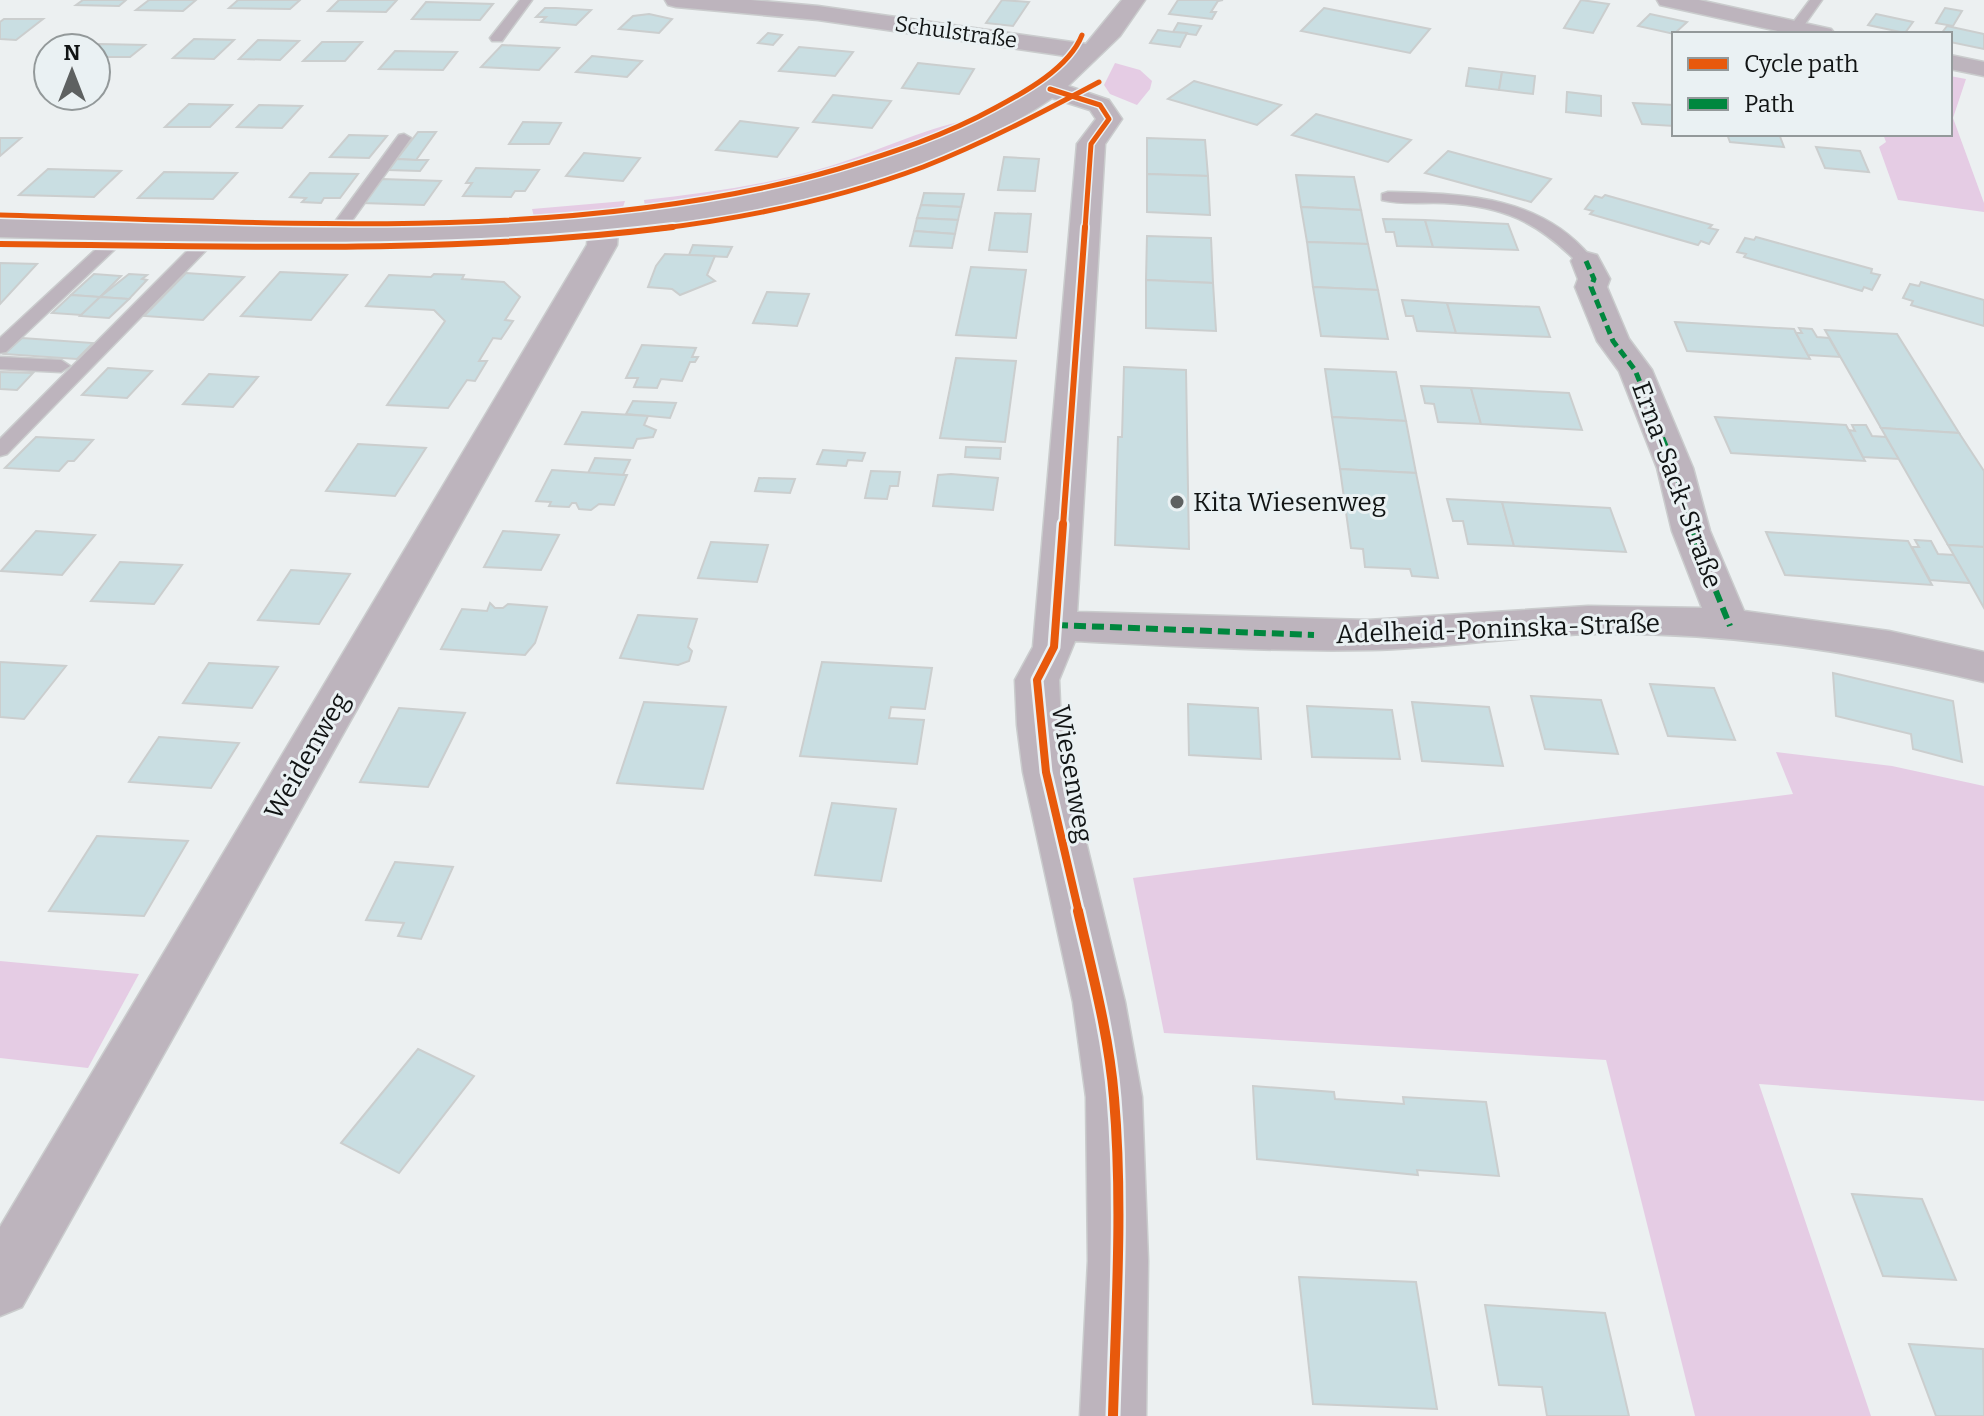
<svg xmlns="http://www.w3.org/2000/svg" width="1984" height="1416" viewBox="0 0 1984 1416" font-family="Bitter,serif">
	<rect width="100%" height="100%" fill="#ecf0f1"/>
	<!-- green -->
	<g fill="#e5cce4">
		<path d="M1115,63L1140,70L1152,81L1150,89L1137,105L1110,94L1104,85Z"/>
		<path d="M1950,76L1966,79L1953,118L1984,203V212L1898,200L1879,147L1886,142L1883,134H1950Z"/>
		<path d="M968,120C864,163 757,193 645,207L644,200C705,193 767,185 827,167C875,153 919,130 968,120Z"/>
		<path d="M625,201L622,210L534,217L532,209Z"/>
		<path d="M1776,752L1892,766L1984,786V1101L1759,1084L1871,1416H1695L1606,1060L1164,1033L1133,878L1793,794Z"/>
		<path d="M0,961L139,974L88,1068L0,1058Z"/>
	</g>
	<!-- building -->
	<g fill="#c9dee2" stroke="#cbcece" stroke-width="2">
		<path d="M83,0H126L119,6L76,5Z"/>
		<path d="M149,0H196L183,11L136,10Z"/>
		<path d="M238,0H300L290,9L229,8Z"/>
		<path d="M339,0H397L386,12L328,11Z"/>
		<path d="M1002,0L1029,2L1013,26L986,23Z"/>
		<path d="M1178,0H1223L1218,1L1211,12H1216L1212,19L1169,14Z"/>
		<path d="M1581,0L1609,4L1593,33L1564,28Z"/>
		<path d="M426,2L493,4L480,20L412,19Z"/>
		<path d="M545,8H556L591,10L576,25L541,22L546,17H536Z"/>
		<path d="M1324,8L1430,29L1410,53L1301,31Z"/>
		<path d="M1945,8L1962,11L1953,26L1936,23Z"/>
		<path d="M649,14L672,19L659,33L619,29L633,16Z"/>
		<path d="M1650,14L1687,22L1674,34L1638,26Z"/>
		<path d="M1876,14L1913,22L1905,33L1868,25Z"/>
		<path d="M4,19H43L16,40L0,39V22Z"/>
		<path d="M1178,23L1201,26L1196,35L1173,32Z"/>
		<path d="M1947,26L1984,34V49L1950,42V34H1941Z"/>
		<path d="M1158,30L1173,32L1187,33L1180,47L1150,43Z"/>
		<path d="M768,33L782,35L773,45L758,43Z"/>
		<path d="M194,39L234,40L214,59L173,58Z"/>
		<path d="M258,40L299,41L280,60L239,59Z"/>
		<path d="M322,42H362L345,61H303Z"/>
		<path d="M99,44L145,45L130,57H96L94,48Z"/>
		<path d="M502,45L559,48L539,70L481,67Z"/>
		<path d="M799,47L853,52L835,76L779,71Z"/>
		<path d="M395,51L457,52L443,70L379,69Z"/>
		<path d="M592,56L642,61L627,77L576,72Z"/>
		<path d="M918,63L974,69L959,94L902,88Z"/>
		<path d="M1469,68L1502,72L1499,90L1466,86Z"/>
		<path d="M1502,72L1535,76L1533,94L1499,90Z"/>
		<path d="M1194,81L1281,105L1257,125L1168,99Z"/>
		<path d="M1567,92L1601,96V116L1566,112Z"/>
		<path d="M833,95L891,101L872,128L813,122Z"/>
		<path d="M1633,103L1674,105V126L1642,124Z"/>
		<path d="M189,104L232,105L210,127H165Z"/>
		<path d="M259,105L302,106L282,128L237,127Z"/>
		<path d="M1316,114L1411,140L1388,162L1292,135Z"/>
		<path d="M740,121L798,128L777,157L716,150Z"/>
		<path d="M523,122L561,123L549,144H509Z"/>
		<path d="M418,132H436L416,160L397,159Z"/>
		<path d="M1727,134H1779L1784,147L1730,142Z"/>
		<path d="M349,135L387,136L369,158L330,157Z"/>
		<path d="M0,138H21L0,156Z"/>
		<path d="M1147,138L1205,140L1208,176L1147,174Z"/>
		<path d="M1816,147L1860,151L1869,172L1825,168Z"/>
		<path d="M1448,151L1551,179L1531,202L1425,173Z"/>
		<path d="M584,153L640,158L623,181L566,176Z"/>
		<path d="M1004,157L1039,159L1035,191L998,190Z"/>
		<path d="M397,159L416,160H428L420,171L389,170Z"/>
		<path d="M476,168L539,170L525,191H515L511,197L463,196L472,183H466Z"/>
		<path d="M48,169L121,171L94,197L19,195Z"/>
		<path d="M164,172L237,173L213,199L138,198Z"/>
		<path d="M310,173L358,174L340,198H324L321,203L302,202L306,198L290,197Z"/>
		<path d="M1147,174L1208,176L1210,215L1147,212Z"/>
		<path d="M1296,175L1354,177L1361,210L1301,207Z"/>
		<path d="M382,179L441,181L424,205L363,203Z"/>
		<path d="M924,193L964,194L961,207L921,205Z"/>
		<path d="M1605,195L1712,225L1709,228L1718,230L1709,244L1701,241L1698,245L1590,214L1593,211L1585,209L1595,196L1602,198Z"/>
		<path d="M921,205L961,207L958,220L917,218Z"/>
		<path d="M1301,207L1361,210L1368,244L1307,242Z"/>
		<path d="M995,213L1031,214L1027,252L989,250Z"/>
		<path d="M917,218L958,220L955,234L914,231Z"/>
		<path d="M1383,219L1425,220L1433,247L1397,246L1394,232H1386Z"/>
		<path d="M1425,220L1508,224L1518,250L1433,247Z"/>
		<path d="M914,231L955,234L952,248L910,246Z"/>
		<path d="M1147,236L1211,238L1213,283L1146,280Z"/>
		<path d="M1756,237L1872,269L1871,273L1880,275L1872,290L1864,287L1862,291L1744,257L1746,254L1737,252L1745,238L1754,240Z"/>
		<path d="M1307,242L1368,244L1378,290L1313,287Z"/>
		<path d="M693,245L732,247L727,257L689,255Z"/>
		<path d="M665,254L715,256L707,275L715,281L680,295L672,289L648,287L656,266Z"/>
		<path d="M0,263L37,264L0,304Z"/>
		<path d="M971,267L1026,270L1016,338L956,335Z"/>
		<path d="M280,272L347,275L311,320L241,316Z"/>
		<path d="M186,273L244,277L203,320L144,316Z"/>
		<path d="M94,274L121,276L100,297L71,295Z"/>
		<path d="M129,274L147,275L142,279L147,280L129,299L100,297Z"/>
		<path d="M434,274L464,275L462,279L504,282L520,297L505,320L513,321L501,339L493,338L479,361H487L475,381L467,380L448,408L387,405L445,321L434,310L366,306L389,275L431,277Z"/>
		<path d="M1146,280L1213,283L1216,331L1146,328Z"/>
		<path d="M1921,282L1984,300V326L1911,305L1913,301L1903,298L1910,284L1919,286Z"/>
		<path d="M1313,287L1378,290L1388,339L1321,336Z"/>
		<path d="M767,292L809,294L797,326L753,323Z"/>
		<path d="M71,295L100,297L82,315L52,313Z"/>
		<path d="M100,297L129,299L109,318L80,316Z"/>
		<path d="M1402,300L1447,303L1456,333L1417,331L1413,316H1406Z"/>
		<path d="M1447,303L1539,307L1550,337L1456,333Z"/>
		<path d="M1675,322L1794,329L1810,359L1687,351Z"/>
		<path d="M1799,328L1812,329L1817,337L1829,338L1840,357L1808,355L1796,333H1802Z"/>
		<path d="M1825,330L1897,334L1959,433L1881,428Z"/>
		<path d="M22,338L93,343L77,359L4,354Z"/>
		<path d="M642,345L696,348L692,357H698L695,362H690L682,381L661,379L657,388L634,387L638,378H626Z"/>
		<path d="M956,358L1016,361L1005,442L940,438Z"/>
		<path d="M1124,367L1186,370L1189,549L1115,545L1118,437H1122Z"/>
		<path d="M108,368L152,371L127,398L82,395Z"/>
		<path d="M1325,369L1396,372L1406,421L1332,417Z"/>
		<path d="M0,372L33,373L17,390L0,389Z"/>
		<path d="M209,374L258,377L233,407L183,404Z"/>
		<path d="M1421,386L1471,388L1481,424L1438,422L1434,404L1425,403Z"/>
		<path d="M1471,388L1569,393L1582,430L1481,424Z"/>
		<path d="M633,401L676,403L670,418L626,414Z"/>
		<path d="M582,412L648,416L644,425L656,430L653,437L637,439L633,448L565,444Z"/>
		<path d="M1332,417L1406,421L1416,473L1340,469Z"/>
		<path d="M1715,417L1846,425L1865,461L1731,453Z"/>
		<path d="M1852,425H1866L1872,436L1886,437L1899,459L1863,457L1849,430L1855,431Z"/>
		<path d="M1881,428L1959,433L1984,471V547L1948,545Z"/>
		<path d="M36,437L93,440L74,461H68L59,471L5,468Z"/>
		<path d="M358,444L426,448L395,496L326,491Z"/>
		<path d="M966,447L1001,448L1000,459L965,457Z"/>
		<path d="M823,450L865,453L862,461L848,460L846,466L817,464Z"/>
		<path d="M595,458L630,460L623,475L588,473Z"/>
		<path d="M1340,469L1416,473L1438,578L1412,576L1410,569L1365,567L1363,549L1351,548Z"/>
		<path d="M552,470L623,475H627L614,505L599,504L591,510L579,509L576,503H572L569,507L549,506L551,502L536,501Z"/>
		<path d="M871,471L900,472L898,486H890L887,499L865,498Z"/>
		<path d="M951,474L998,478L993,510L933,506L938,475Z"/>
		<path d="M759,478L795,479L790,493L755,491Z"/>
		<path d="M1447,499L1502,502L1514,546L1468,544L1463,521H1453Z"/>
		<path d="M1502,502L1610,508L1626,552L1514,546Z"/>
		<path d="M36,531L95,535L62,575L1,571Z"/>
		<path d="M503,531L559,535L541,570L484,567Z"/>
		<path d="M1766,532L1908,541L1932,585L1785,575Z"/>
		<path d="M1915,540L1931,541L1938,554L1954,555L1970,583L1930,580L1912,547H1919Z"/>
		<path d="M711,542L768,545L757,582L698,578Z"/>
		<path d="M1948,545L1984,547V608L1970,583Z"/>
		<path d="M120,562L182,565L154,604L91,601Z"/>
		<path d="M291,570L350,574L319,624L258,620Z"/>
		<path d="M490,603L495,608H503L508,604L547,607L535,643L525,655L441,649L462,609L487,611Z"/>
		<path d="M638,615L697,619L688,647L692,651L689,661L678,665L620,658Z"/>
		<path d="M0,662L66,666L24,719L0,717Z"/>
		<path d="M822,662L932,668L925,709L891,707L889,718L924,720L917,764L800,756Z"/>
		<path d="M209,663L278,667L252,708L183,703Z"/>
		<path d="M1833,673L1953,701L1962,762L1913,749L1911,734L1836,716Z"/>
		<path d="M1650,684L1714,688L1735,740L1668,736Z"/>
		<path d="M1531,696L1601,700L1618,754L1545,749Z"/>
		<path d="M644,702L726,707L703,789L617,783Z"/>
		<path d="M1412,702L1489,707L1503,766L1422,761Z"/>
		<path d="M1188,704L1258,708L1261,759L1189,755Z"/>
		<path d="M1307,706L1392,710L1400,759L1312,757Z"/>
		<path d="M399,708L465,713L428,787L360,782Z"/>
		<path d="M159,737L239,743L211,788L129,782Z"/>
		<path d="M832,803L896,809L881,881L815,875Z"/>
		<path d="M97,836L188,841L144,916L49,911Z"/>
		<path d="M395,862L453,867L421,939L398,936L404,923L366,920Z"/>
		<path d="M418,1049L474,1076L399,1173L341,1143Z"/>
		<path d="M1253,1086L1334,1092L1335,1099L1404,1104L1403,1097L1486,1102L1499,1176L1417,1170L1418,1175L1257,1159Z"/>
		<path d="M1852,1194L1922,1199L1956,1280L1883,1276Z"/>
		<path d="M1299,1277L1416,1282L1437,1409L1313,1404Z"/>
		<path d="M1485,1305L1605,1313L1629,1416H1547L1542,1387L1499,1385Z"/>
		<path d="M1909,1344L1983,1349L1984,1416H1936Z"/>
	</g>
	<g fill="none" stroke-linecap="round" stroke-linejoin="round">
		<!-- service casing -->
		<g stroke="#cacccd" stroke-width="3">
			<g id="service">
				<path d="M520,0H532L502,41H492L490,38Z"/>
				<path d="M1810,0H1822L1800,31H1790L1789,28Z"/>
				<path d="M404,134L411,138L341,236H329V230L399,135Z"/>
				<path d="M1388,192C1464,194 1543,195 1594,261L1592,265H1580C1538,222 1504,206 1444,203C1424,202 1402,205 1382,200V194Z"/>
				<path d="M126,225L134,230L132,233L6,352L0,353V338L120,227Z"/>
				<path d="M215,227L221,229V235L7,454L0,456V439L209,229Z"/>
				<path d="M0,357L61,360L70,366L61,372L0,369Z"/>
			</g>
		</g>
		<!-- minor casing -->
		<g stroke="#cacccd" stroke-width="3">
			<g id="minor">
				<path d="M665,0H751L818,6L1086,44L1122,0H1145L1120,36L1068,86L1109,100L1122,119L1105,144L1077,612L1368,620L1588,606L1702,608L1672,531L1657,468L1619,371L1597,341L1575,287L1578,279L1571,261L1575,255L1586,252L1597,255L1610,279L1607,287L1629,339L1652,370L1693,468L1710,531L1744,611L1889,631L1984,652V682C1854,651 1722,631 1589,634C1516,636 1445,648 1372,650C1273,652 1174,646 1075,641L1059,680L1061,725L1069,772L1125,1002L1142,1097L1148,1261L1146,1416H1080L1088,1261L1086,1097L1073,1002L1023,772L1017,725L1015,680L1033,647L1077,144L1096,119L1090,110L1052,98C934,180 759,215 618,231L617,245L22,1307L0,1316V1227L587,245L588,234C394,256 195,242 0,237V219C276,226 561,248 830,173C919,149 1002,116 1073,57L818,20L676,7L668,5Z"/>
				<path d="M1657,0H1699L1831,29L1835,34H1791L1660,5Z"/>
				<path d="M1950,55L1984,62V76L1950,69Z"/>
			</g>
		</g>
		<!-- service -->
		<use href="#service" fill="#bdb4bd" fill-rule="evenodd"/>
		<!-- minor -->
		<use href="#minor" fill="#bdb4bd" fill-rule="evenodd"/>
		<!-- quiet-far1 -->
		<path stroke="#00873e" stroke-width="5" stroke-dasharray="9 5" stroke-linecap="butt" d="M1586,261L1594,279L1591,287L1613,341L1635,370L1675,468L1690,526"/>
		<!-- quiet -->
		<g stroke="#00873e" stroke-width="6" stroke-dasharray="12 6" stroke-linecap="butt">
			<path d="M1689,524L1730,626"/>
			<path d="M1056,625L1314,635"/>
		</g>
		<!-- cycleway-far3 casing -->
		<g stroke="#eaf1f3" stroke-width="8">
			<g id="cycleway-far3">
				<path d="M1050,89L1100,105L1109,119L1091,144L1085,229"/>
				<path d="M0,215C270,222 576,245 838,169C892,153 946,135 995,108C1025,92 1069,68 1082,35"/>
				<path d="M656,229C746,218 838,199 923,167C984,143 1041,113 1099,82"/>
			</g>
		</g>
		<!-- cycleway-far2 casing -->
		<g stroke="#eaf1f3" stroke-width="10">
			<g id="cycleway-far2">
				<path d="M0,244C225,246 449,255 673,227"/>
				<path d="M1063,526L1085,227"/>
			</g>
		</g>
		<!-- cycleway-far1 casing -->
		<g stroke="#eaf1f3" stroke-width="13">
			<path id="cycleway-far1" d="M1063,524L1054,647L1037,680L1046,772L1079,913"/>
		</g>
		<!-- cycleway casing -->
		<g stroke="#eaf1f3" stroke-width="15">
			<path id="cycleway" d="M1078,911C1092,972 1109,1035 1114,1098C1123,1203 1116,1310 1113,1416"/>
		</g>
		<!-- cycleway-far3 -->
		<use href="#cycleway-far3" stroke="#e8590c" stroke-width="5"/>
		<!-- cycleway-far2 -->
		<use href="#cycleway-far2" stroke="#e8590c" stroke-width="6"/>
		<!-- cycleway-far1 -->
		<use href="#cycleway-far1" stroke="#e8590c" stroke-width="8"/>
		<!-- cycleway -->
		<use href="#cycleway" stroke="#e8590c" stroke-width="10"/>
	</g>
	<!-- markers -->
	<circle fill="#5e6161" stroke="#eaf1f3" stroke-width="3" cx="1177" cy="502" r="8"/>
	<g text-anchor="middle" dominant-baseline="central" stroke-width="6" stroke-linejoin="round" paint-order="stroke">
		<!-- far-street labels -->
		<g font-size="22" fill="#111414" stroke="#eaf1f3">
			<text transform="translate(956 32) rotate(8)">Schulstraße</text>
		</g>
		<!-- street labels -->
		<g font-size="26" fill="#111414" stroke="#eaf1f3">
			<text transform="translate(1677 485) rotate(70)">Erna-Sack-Straße</text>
			<text transform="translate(1498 629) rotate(-2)">Adelheid-Poninska-Straße</text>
			<text transform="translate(307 756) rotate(-60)">Weidenweg</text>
			<text transform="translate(1072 774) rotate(80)">Wiesenweg</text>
		</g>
		<!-- poi labels -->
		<g font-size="26" fill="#111414" stroke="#eaf1f3" text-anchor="start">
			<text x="1193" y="502">Kita Wiesenweg</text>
		</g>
	</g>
	<!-- legend -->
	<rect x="1672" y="32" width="280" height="104" fill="#eaf1f3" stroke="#93999a" stroke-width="2"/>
	<rect x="1688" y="58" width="40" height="12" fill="#e8590c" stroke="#93999a" stroke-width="2"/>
	<text x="1744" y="72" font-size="24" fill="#111414">Cycle path</text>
	<rect x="1688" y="98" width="40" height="12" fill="#00873e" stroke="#93999a" stroke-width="2"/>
	<text x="1744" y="112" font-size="24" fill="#111414">Path</text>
	<!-- north arrow -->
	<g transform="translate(72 72)"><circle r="38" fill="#eaf1f3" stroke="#93999a" stroke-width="2"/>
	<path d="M0-6L14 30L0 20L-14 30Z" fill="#5e6161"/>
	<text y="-12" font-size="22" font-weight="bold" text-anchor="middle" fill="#111414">N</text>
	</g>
</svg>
